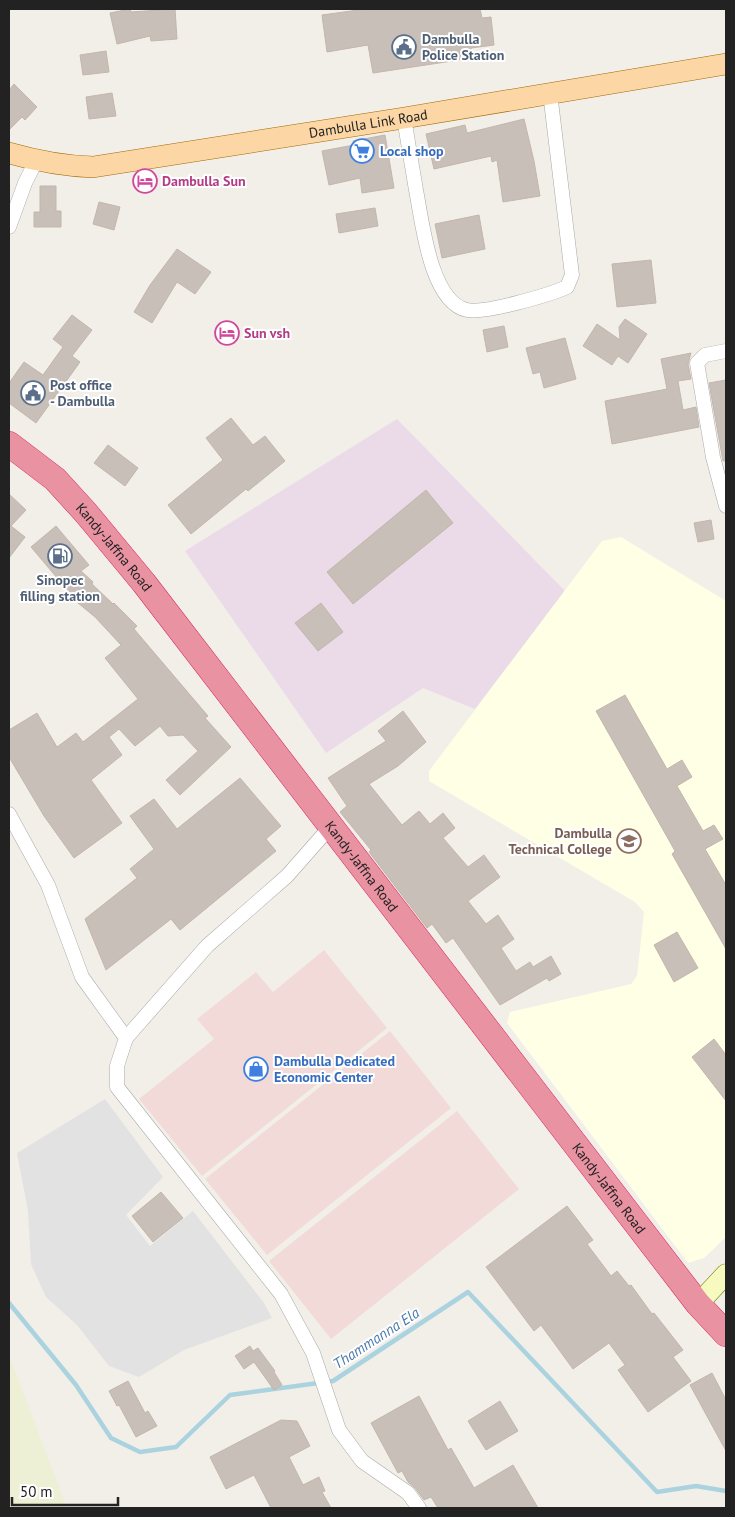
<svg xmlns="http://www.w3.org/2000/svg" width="735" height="1517" viewBox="0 0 735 1517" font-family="'PT Sans',sans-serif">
	<rect width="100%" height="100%" fill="#f2efe9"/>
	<!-- commercial -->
	<g fill="#f2dad9">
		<path d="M324,950L387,1028L202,1176L139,1099L214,1039L197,1019L256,972L273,992Z"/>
		<path d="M390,1031L451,1108L267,1255L205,1179Z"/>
		<path d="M457,1111L519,1189L331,1339L269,1261Z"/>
	</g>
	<!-- industrial -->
	<path fill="#ebdbe8" d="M397,419L565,591L475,709L423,688L326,753L185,551Z"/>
	<!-- education -->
	<path fill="#ffffe5" d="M621,537L726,601V1237L704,1258L688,1263L507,1023L510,1012L631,984L637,976L644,912L635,902L429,781V771L602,541Z"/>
	<!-- farmland -->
	<path fill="#eef0d5" d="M9,1355L67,1508H9Z"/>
	<!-- parking -->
	<path fill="#e2e2e2" d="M105,1099L163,1177L126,1215L150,1246L193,1211L264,1303L272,1318L184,1350L139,1377L109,1366L77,1325L46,1297L31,1264L28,1211L17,1153Z"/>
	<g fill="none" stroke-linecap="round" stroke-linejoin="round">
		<!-- stream -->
		<path stroke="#aad3df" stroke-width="4.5" d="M9,1303L76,1385L111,1438L140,1452L176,1447L230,1395L333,1381L468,1292L657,1492L696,1486L726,1491"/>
	</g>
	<!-- building -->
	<g fill="#c7bfb8" stroke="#c4b6ab">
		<path d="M130,9L131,12L175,9L177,39L151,41L150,36L117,44L110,13Z"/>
		<path d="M366,9H480L482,18L491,17L494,45L471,48L472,58L373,73L368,45L327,52L322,15Z"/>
		<path d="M106,51L109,72L83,75L80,55Z"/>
		<path d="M14,84L37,107L25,120L22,117L9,130V90Z"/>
		<path d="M112,93L116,116L89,119L86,97Z"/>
		<path d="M524,119L534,161L540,196L503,202L497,160L492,162L491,156L434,169L426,134L465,125L467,133Z"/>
		<path d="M385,135L394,188L362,193L360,178L329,185L322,151L354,145L353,141Z"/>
		<path d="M40,186H56V211H61V227H34V212H40Z"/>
		<path d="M99,202L120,207L114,230L93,224Z"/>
		<path d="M375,208L378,226L339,233L336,214Z"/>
		<path d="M479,215L485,249L442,258L435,224Z"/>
		<path d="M177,249L211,272L195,294L177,282L152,323L134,312L150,285Z"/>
		<path d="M651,260L656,303L617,307L612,264Z"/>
		<path d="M72,315L92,330L72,356L80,362L36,423L9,403V383L24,362L43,375L63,347L53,339Z"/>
		<path d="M625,319L647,334L628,363L618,356L612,365L583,346L597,324L620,340L619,327Z"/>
		<path d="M504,326L508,347L487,352L483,330Z"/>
		<path d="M565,338L576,379L544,388L540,372L533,374L526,348Z"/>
		<path d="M691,353L688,364L691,379L678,381L683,410L696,407L699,427L612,444L605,401L667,389L661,359Z"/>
		<path d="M726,380V461H723L709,383Z"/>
		<path d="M231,418L253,445L265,436L285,461L248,491L246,489L191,534L168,505L223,460L206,438Z"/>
		<path d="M108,445L138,468L125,486L94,463Z"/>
		<path d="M426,490L453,523L353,604L327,572Z"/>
		<path d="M9,494L26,510L11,526L25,537L9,558Z"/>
		<path d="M711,520L714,539L698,542L694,523Z"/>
		<path d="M56,526L89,565L81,571L93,582L92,584L113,604L114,603L137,626L134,629L208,716L205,718L231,747L180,795L166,780L198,751L183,735L168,736L160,726L135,746L119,729L109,737L122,755L91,780L122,823L74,858L44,816L9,757V730L37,713L57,747L76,733L83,742L138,699L105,658L121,645L95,617L67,594L69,592L31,547Z"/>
		<path d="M321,603L343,632L318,651L295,623Z"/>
		<path d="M625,695L667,769L682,760L692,777L677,786L703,831L714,825L723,839L705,849L726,885V949L672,854L675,851L596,711Z"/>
		<path d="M403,711L426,742L398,766L369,784L402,825L419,811L430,824L443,813L455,828L443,838L468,867L484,855L500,877L468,901L486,924L498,915L514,939L501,948L516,971L530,962L533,967L551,956L561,974L549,981L547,978L500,1005L453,938L446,943L432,924L427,928L369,852L371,850L340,812L347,806L328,778L386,741L378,731Z"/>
		<path d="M240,778L281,826L266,839L276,851L180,930L171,919L106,970L85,919L137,878L130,869L154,849L130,816L154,799L177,829Z"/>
		<path d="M677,932L698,968L674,982L654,945Z"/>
		<path d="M714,1039L726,1055V1101L692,1057Z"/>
		<path d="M161,1192L183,1218L153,1242L132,1216Z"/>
		<path d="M567,1206L593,1240L587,1244L611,1276L617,1271L629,1286L631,1285L652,1314L654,1313L683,1350L673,1357L691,1381L648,1412L618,1370L625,1365L609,1343L573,1369L541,1325L534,1331L486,1267Z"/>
		<path d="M250,1346L253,1351L258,1348L275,1371L274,1372L282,1385L274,1390L254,1362L244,1369L235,1356Z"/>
		<path d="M712,1373L726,1400V1451L690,1385Z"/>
		<path d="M128,1381L145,1413L148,1411L157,1426L136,1437L119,1405L117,1406L109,1391Z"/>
		<path d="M419,1396L448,1450L451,1448L474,1488L513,1465L538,1508H438L431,1497L424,1500L415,1488L408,1482L402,1471L398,1473L371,1423Z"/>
		<path d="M500,1401L518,1431L486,1450L468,1421Z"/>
		<path d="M281,1420L297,1421L310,1446L289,1457L303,1485L319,1477L325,1491L322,1492L331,1508H271L254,1475L226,1489L210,1457Z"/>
	</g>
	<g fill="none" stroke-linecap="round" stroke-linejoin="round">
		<!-- street casing -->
		<g stroke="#a9a9a9" stroke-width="15">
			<g id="street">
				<path d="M404,118C408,142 412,166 416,190C422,220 430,302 467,310C484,314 549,295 567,287L572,275L550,93"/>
				<path d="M9,227L25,183L36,161"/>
				<path d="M726,351L705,355L697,363L713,457L726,506"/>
				<path d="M9,814L48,885L82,977L126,1038L117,1066V1087L281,1294L313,1353L339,1430L362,1461L408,1493L419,1508"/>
				<path d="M126,1038L207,946L287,876L331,826"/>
			</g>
		</g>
		<!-- secondary casing -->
		<g stroke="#707d05" stroke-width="21">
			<path id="secondary" d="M698,1304L726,1274"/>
		</g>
		<!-- primary casing -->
		<g stroke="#a06b00" stroke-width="22">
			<g id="primary">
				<path id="s1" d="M9,153C37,161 63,166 93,167L404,118L726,64"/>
			</g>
		</g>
		<!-- highway casing -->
		<g stroke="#dc2a67" stroke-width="26">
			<g id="highway">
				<path id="s2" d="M9,444L55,479L86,513L144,583L698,1304L726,1334"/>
			</g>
		</g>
		<!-- street -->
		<use href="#street" stroke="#fff" stroke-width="14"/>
		<!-- secondary -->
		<use href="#secondary" stroke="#f7fabf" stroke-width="20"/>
		<!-- primary -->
		<use href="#primary" stroke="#fcd6a4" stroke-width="21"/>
		<!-- highway -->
		<use href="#highway" stroke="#e892a2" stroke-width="25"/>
	</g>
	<!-- icons -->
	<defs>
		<g id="civic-ring" transform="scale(1.25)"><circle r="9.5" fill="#fff" stroke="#5c6f8a" stroke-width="1.5"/><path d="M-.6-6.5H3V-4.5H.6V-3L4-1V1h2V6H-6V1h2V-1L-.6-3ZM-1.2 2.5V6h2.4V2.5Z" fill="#5c6f8a"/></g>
		<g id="supermarket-ring" transform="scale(1.25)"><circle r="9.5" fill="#fff" stroke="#3f7fe0" stroke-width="1.5"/><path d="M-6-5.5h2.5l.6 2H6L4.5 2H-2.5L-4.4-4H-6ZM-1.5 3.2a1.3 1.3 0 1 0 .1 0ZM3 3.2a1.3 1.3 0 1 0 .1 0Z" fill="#3f7fe0"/></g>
		<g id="hotel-ring" transform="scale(1.25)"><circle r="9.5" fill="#fff" stroke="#d1479c" stroke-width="1.5"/><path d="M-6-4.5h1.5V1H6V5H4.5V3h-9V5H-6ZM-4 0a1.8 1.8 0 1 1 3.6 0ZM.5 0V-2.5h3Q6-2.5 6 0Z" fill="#d1479c"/></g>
		<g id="fuel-ring" transform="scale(1.25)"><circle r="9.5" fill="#fff" stroke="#5c6f8a" stroke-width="1.5"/><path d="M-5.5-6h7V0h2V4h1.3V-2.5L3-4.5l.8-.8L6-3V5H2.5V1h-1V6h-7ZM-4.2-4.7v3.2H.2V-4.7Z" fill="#5c6f8a"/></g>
		<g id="university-ring" transform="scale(1.25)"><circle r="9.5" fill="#fff" stroke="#8d6e63" stroke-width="1.5"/><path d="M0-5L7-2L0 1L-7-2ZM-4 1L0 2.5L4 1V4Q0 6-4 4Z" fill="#8d6e63"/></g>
		<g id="shop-ring" transform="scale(1.25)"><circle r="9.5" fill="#fff" stroke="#3f7fe0" stroke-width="1.5"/><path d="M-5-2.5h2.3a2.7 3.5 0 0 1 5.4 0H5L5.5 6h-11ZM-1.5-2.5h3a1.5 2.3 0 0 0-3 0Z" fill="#3f7fe0"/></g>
	</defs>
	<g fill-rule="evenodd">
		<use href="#civic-ring" x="404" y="47"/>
		<use href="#supermarket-ring" x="362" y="151"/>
		<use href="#hotel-ring" x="145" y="181"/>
		<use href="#hotel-ring" x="227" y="333"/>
		<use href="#civic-ring" x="33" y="393"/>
		<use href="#fuel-ring" x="60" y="556"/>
		<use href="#university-ring" x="629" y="841"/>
		<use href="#shop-ring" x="256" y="1069"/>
	</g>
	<g text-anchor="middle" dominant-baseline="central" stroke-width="4" stroke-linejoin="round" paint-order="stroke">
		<!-- service labels -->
		<g font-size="14" font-weight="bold" fill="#4e5e75" stroke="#fff" text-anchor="start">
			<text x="422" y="39">Dambulla<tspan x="422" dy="16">Police Station</tspan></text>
			<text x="50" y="385">Post office<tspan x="50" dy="16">- Dambulla</tspan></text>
			<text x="60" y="580" text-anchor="middle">Sinopec<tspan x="60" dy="16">filling station</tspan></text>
		</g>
		<!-- street labels -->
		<g font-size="14" fill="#222" stroke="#fff">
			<text stroke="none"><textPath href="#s1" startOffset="364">Dambulla Link Road</textPath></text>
			<text stroke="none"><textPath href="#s2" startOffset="148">Kandy-Jaffna Road</textPath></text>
			<text stroke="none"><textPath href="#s2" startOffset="552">Kandy-Jaffna Road</textPath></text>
			<text stroke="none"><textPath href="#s2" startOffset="958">Kandy-Jaffna Road</textPath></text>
		</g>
		<!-- shop labels -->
		<g font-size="14" font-weight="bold" fill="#366cbe" stroke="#fff" text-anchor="start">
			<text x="380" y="151">Local shop</text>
			<text x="274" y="1061">Dambulla Dedicated<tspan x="274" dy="16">Economic Center</tspan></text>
		</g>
		<!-- hotel labels -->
		<g font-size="14" font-weight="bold" fill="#b23c85" stroke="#fff" text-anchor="start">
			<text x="162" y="181">Dambulla Sun</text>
			<text x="244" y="333">Sun vsh</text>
		</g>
		<!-- education labels -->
		<g font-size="14" font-weight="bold" fill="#785e54" stroke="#fff" text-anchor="end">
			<text x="612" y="833">Dambulla<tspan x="612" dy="16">Technical College</tspan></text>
		</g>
		<!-- water labels -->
		<g font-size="15" font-style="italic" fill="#4a7aab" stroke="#fff">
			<text transform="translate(376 1338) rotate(-33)">Thammanna Ela</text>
		</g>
	</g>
	<!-- border -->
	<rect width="735" height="1517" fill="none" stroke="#222222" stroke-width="20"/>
	<!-- scale -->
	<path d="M12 1497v8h106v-8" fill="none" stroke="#222222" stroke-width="2.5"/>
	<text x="20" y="1497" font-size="15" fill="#222222" stroke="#ffffff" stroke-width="4" paint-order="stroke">50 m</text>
</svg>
